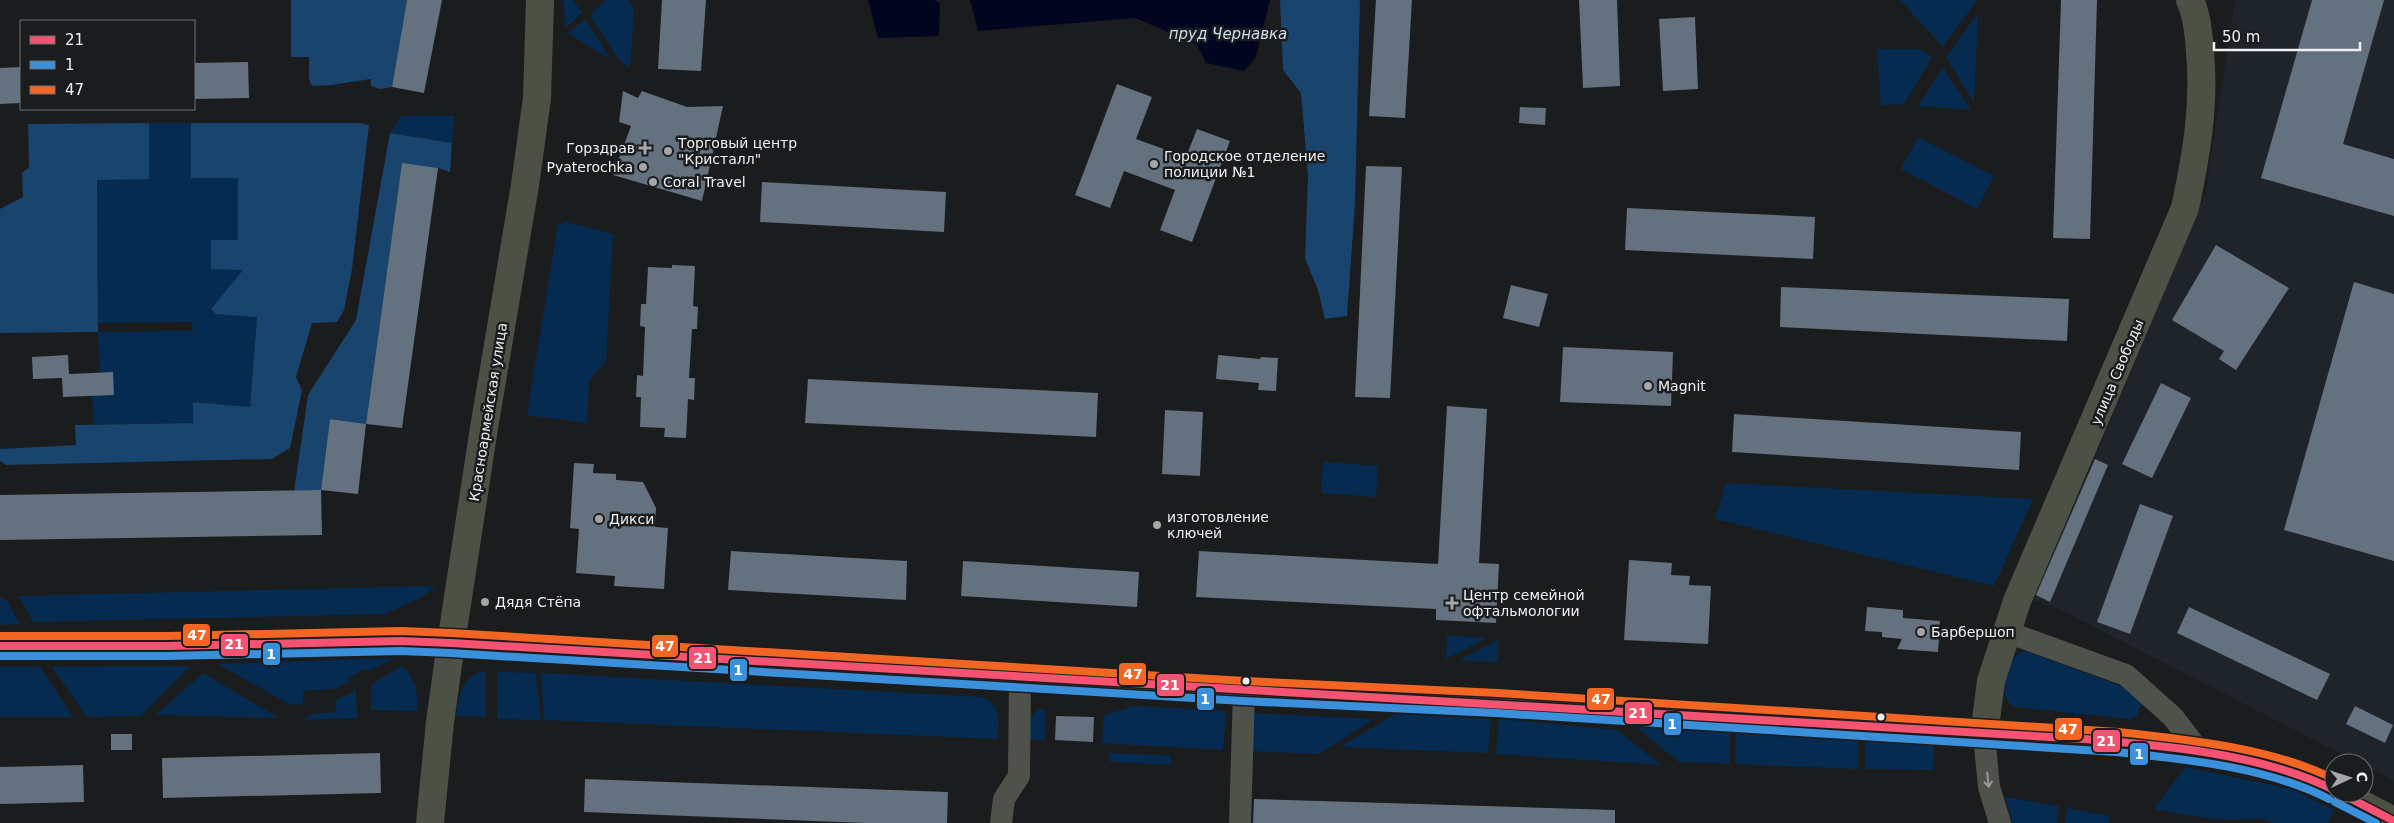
<svg xmlns="http://www.w3.org/2000/svg" width="2394" height="823" viewBox="0 0 2394 823" font-family="'DejaVu Sans',sans-serif">
	<rect width="100%" height="100%" fill="#1b1c1d"/>
	<!-- built -->
	<path fill="#1f242b" d="M2235,0H2394V781L2364,765V763H2359L2063,611L2032,599L2094,459L2205,195Z"/>
	<!-- green -->
	<g fill="#052c50">
		<path d="M564,0H573L582,13L565,28Z"/>
		<path d="M606,0H629L634,10L630,68L619,60L590,15Z"/>
		<path d="M1900,0H1977L1943,47Z"/>
		<path d="M1978,13L1974,102L1946,58Z"/>
		<path d="M585,19L611,60L568,33Z"/>
		<path d="M1877,49H1919L1932,57L1904,104L1881,105Z"/>
		<path d="M1943,68L1971,110L1918,106Z"/>
		<path d="M402,116H455L452,143L390,133Z"/>
		<path d="M149,123H191L192,178H238V240L211,269H243L257,317L250,407L193,402V423L94,424L92,396L100,373L98,332L193,331L192,322L98,323L97,179H149Z"/>
		<path d="M1918,137L1994,176L1977,209L1901,169Z"/>
		<path d="M567,222L613,234L606,361L589,381L587,423L527,415L558,225Z"/>
		<path d="M1323,462L1378,466L1376,497L1321,493Z"/>
		<path d="M1726,483L2033,499L1994,586L1715,519Z"/>
		<path d="M436,586L422,597L385,614L33,622L19,596Z"/>
		<path d="M0,598H5L20,624L0,625Z"/>
		<path d="M1447,635L1487,638L1446,659Z"/>
		<path d="M1498,640V662L1459,660Z"/>
		<path d="M2026,651L2134,691L2142,703L2137,715L2131,719L2014,707C1996,694 2008,673 2015,656Z"/>
		<path d="M395,658L368,671L366,668L347,679L349,682L333,689L303,691V704L291,705L218,664Z"/>
		<path d="M190,666L141,716L87,717L52,667Z"/>
		<path d="M402,666C416,678 418,692 417,711L371,710V684Z"/>
		<path d="M0,667H40L73,717H0Z"/>
		<path d="M486,671V717L456,716C459,695 463,674 486,671Z"/>
		<path d="M497,672L536,673L541,720L497,719Z"/>
		<path d="M203,673L279,718L156,715Z"/>
		<path d="M541,673L982,697C1003,707 998,720 998,739L544,720Z"/>
		<path d="M356,690L357,718L303,720L313,714L336,712V700Z"/>
		<path d="M1133,706L1226,711L1223,750L1102,743L1104,715Z"/>
		<path d="M1038,709L1045,710V740L1026,739L1028,721Z"/>
		<path d="M1251,713L1374,719L1319,754L1247,751Z"/>
		<path d="M1395,714L1491,719L1488,753L1340,747Z"/>
		<path d="M1499,719L1617,730L1661,765L1496,754Z"/>
		<path d="M1635,726L1730,731V764L1679,762Z"/>
		<path d="M1736,733L1858,738V769L1735,764Z"/>
		<path d="M1865,739L1934,742L1933,770L1865,769Z"/>
		<path d="M1110,753L1171,756V765L1110,762Z"/>
		<path d="M2185,767L2291,789L2334,810L2328,823H2273L2260,818C2226,823 2188,816 2154,809Z"/>
		<path d="M2005,797L2059,806L2057,823H2013Z"/>
		<path d="M2067,808L2110,816L2108,823H2065Z"/>
	</g>
	<!-- forest -->
	<g fill="#18446d">
		<path d="M291,0H407L392,87L380,89L371,86V79L332,85L312,86L309,79V57H291Z"/>
		<path d="M1280,0H1360L1355,203L1347,316L1325,319L1318,290L1305,258L1308,176L1301,93L1283,70Z"/>
		<path d="M149,123V179L97,180L98,332L0,333V209L23,197L22,173L29,167L28,124Z"/>
		<path d="M191,123H360L369,125L352,269L344,310L337,322L312,323L296,377L302,391L290,448L272,459L6,465L0,461V449L76,445L75,425L193,423V402L250,407L257,317L216,314L211,309L243,270L211,269V240H238V178H191Z"/>
		<path d="M390,133L452,143L450,172L438,168L402,164L366,424L330,419L321,490L294,491L308,395L356,320Z"/>
	</g>
	<!-- water -->
	<g fill="#020520">
		<path d="M868,0H934L940,3L939,36L878,38Z"/>
		<path d="M970,0H1270L1256,57L1244,71L1206,63L1197,45L1136,18L978,31Z"/>
	</g>
	<!-- building -->
	<g fill="#64717f">
		<path d="M407,0H442L424,93L392,87Z"/>
		<path d="M662,0H706L701,71L658,69Z"/>
		<path d="M1376,0H1412L1405,118L1369,116Z"/>
		<path d="M1579,0H1617L1620,86L1583,88Z"/>
		<path d="M2061,0H2097L2090,239L2053,238Z"/>
		<path d="M2312,0H2384L2343,144L2394,159V216L2261,178Z"/>
		<path d="M1695,17L1698,89L1663,91L1659,19Z"/>
		<path d="M248,62L249,98L194,99V63Z"/>
		<path d="M21,67V103L0,104V68Z"/>
		<path d="M1117,84L1152,97L1136,139L1186,157L1197,129L1230,141L1192,242L1160,230L1175,190L1124,171L1110,208L1075,195Z"/>
		<path d="M623,91L638,98L642,91L687,107L723,106L702,201L613,175L631,126L619,122Z"/>
		<path d="M1520,107L1546,108L1545,125L1519,123Z"/>
		<path d="M402,163L438,168L402,428L366,424Z"/>
		<path d="M1366,166L1402,167L1390,398L1355,397Z"/>
		<path d="M762,182L946,192L944,232L760,222Z"/>
		<path d="M1627,208L1815,217L1813,259L1625,250Z"/>
		<path d="M2216,245L2289,288L2236,370L2219,359L2224,351L2172,320Z"/>
		<path d="M672,265L695,266L693,306L698,307L697,329H692L689,378H695L694,400L688,399L686,438L664,437L665,428L640,427L641,397H636L637,375L643,376L645,327L640,326L641,304H646L648,267L672,268Z"/>
		<path d="M2354,282L2394,294V561L2284,530Z"/>
		<path d="M1511,285L1548,294L1539,327L1503,318Z"/>
		<path d="M1781,287L2069,299L2067,341L1780,327Z"/>
		<path d="M1563,347L1673,352L1671,406L1560,402Z"/>
		<path d="M68,355L69,374L113,372L114,395L63,397L62,378L33,379L32,357Z"/>
		<path d="M1218,355L1260,359L1261,357L1278,358L1276,391L1258,390L1259,383L1216,379Z"/>
		<path d="M808,379L1098,393L1096,437L805,423Z"/>
		<path d="M2161,383L2191,398L2152,478L2122,464Z"/>
		<path d="M1447,406L1487,409L1479,563L1499,564L1496,623L1436,620V609L1196,597L1199,551L1438,564Z"/>
		<path d="M1165,410L1203,412L1200,476L1162,474Z"/>
		<path d="M1734,414L2021,432L2019,470L1732,452Z"/>
		<path d="M330,419L366,424L358,494L321,490Z"/>
		<path d="M2095,459L2108,465L2050,602L2036,595Z"/>
		<path d="M574,463L594,464L593,473L616,474V480L643,482L656,508L655,527L668,528L664,589L614,586L615,576L576,573L579,529L570,528Z"/>
		<path d="M321,490L322,535L0,540V495Z"/>
		<path d="M2140,504L2173,516L2130,634L2097,622Z"/>
		<path d="M731,551L907,561L906,600L728,590Z"/>
		<path d="M1629,560L1672,563L1671,575L1690,576L1689,585L1711,586L1708,644L1624,640Z"/>
		<path d="M963,561L1139,572L1137,607L961,596Z"/>
		<path d="M1867,607L1903,610V618L1940,621L1938,652L1897,649L1902,639L1882,637V632L1865,631Z"/>
		<path d="M2189,607L2330,674L2317,700L2177,633Z"/>
		<path d="M2355,706L2393,725L2385,743L2346,724Z"/>
		<path d="M1056,716L1094,717L1093,742L1055,740Z"/>
		<rect x="111" y="734" width="21" height="16"/>
		<path d="M380,753L381,793L163,798L162,758Z"/>
		<path d="M83,765L84,802L0,804V767Z"/>
		<path d="M585,779L948,792L947,823H866L584,812Z"/>
		<path d="M1254,799L1615,810V823H1253Z"/>
	</g>
	<g fill="none" stroke-linecap="round" stroke-linejoin="round">
		<!-- street -->
		<g stroke="#4f524a" stroke-width="22">
			<path d="M2007,632L2126,675L2173,717L2198,750"/>
			<path d="M1984,735L1989,787L2000,823"/>
			<path d="M1001,823L1004,799L1019,776L1020,677"/>
			<path d="M1240,823L1244,691"/>
		</g>
		<!-- secondary -->
		<g stroke="#4d5145" stroke-width="28">
			<path d="M0,646H167L401,641L451,643L1244,691L1497,703L1984,735C2072,737 2162,742 2248,762C2277,768 2307,775 2334,790"/>
			<path d="M1984,735L1991,681L2017,601L2185,208C2196,156 2205,106 2200,52C2199,36 2197,15 2190,0"/>
			<path d="M2340,793L2394,821"/>
			<path d="M430,823L440,722L451,643L484,428L525,185L537,98L540,0"/>
		</g>
		<!-- bus-1 casing -->
		<g stroke="#1a1c1e" stroke-width="11">
			<g id="bus-1">
				<path d="M0,646H167L401,641L451,643L2084,739C2162,745 2263,754 2334,790"/>
				<path d="M2340,793L2394,821"/>
			</g>
		</g>
		<!-- bus-2 casing -->
		<g stroke="#1a1c1e" stroke-width="11">
			<g id="bus-2">
				<path d="M0,656H167L401,651L450,653L1243,701L1496,713L2116,752C2185,759 2267,767 2329,799"/>
				<path d="M2335,802L2376,823"/>
			</g>
		</g>
		<!-- bus-3 casing -->
		<g stroke="#1a1c1e" stroke-width="11">
			<path id="bus-3" d="M0,636H167L401,631L451,633L1245,681L1498,693L2118,732C2185,739 2273,748 2334,779"/>
		</g>
		<!-- bus-1 -->
		<use href="#bus-1" stroke="#f65372" stroke-width="8"/>
		<!-- bus-2 -->
		<use href="#bus-2" stroke="#3a90db" stroke-width="8"/>
		<!-- bus-3 -->
		<use href="#bus-3" stroke="#f26522" stroke-width="8"/>
	</g>
	<!-- one-way arrows -->
	<defs><path id="oneway-shaft" d="M-6 0H5M1.5-3L5.5 0L1.5 3" fill="none" stroke-width="1.6" stroke-linecap="round" stroke-linejoin="round" transform="scale(1.25)"/></defs>
	<use stroke="#979996" href="#oneway-shaft" transform="translate(1988 780) rotate(84)"/>
	<!-- markers -->
	<g fill="#a5a6a7" stroke="#1a1c1e" stroke-width="2">
		<path d="M642.5 140.5h5v5h5v5h-5v5h-5v-5h-5v-5h5z"/>
		<circle cx="668" cy="151" r="5"/>
		<circle cx="1154" cy="164" r="5"/>
		<circle cx="643" cy="167" r="5"/>
		<circle cx="653" cy="182" r="5"/>
		<circle cx="1648" cy="386" r="5"/>
		<circle cx="599" cy="519" r="5"/>
		<circle cx="1157" cy="525" r="5"/>
		<circle cx="485" cy="602" r="5"/>
		<path d="M1449.5 595.5h5v5h5v5h-5v5h-5v-5h-5v-5h5z"/>
		<circle cx="1921" cy="632" r="5"/>
	</g>
	<g fill="#eff0f2" stroke="#1a1c1e" stroke-width="2">
		<circle cx="1246" cy="681" r="4.5"/>
		<circle cx="1881" cy="717" r="4.5"/>
	</g>
	<g text-anchor="middle" dominant-baseline="central" stroke-width="5" stroke-linejoin="round" paint-order="stroke">
		<!-- poi labels -->
		<g font-size="14" fill="#eff0f2" stroke="#1a1c1e" text-anchor="start">
			<text x="678" y="143">Торговый центр<tspan x="678" dy="16">"Кристалл"</tspan></text>
			<text x="635" y="148" text-anchor="end">Горздрав</text>
			<text x="1164" y="156">Городское отделение<tspan x="1164" dy="16">полиции №1</tspan></text>
			<text x="633" y="167" text-anchor="end">Pyaterochka</text>
			<text x="663" y="182">Coral Travel</text>
			<text x="1658" y="386">Magnit</text>
			<text x="1167" y="517">изготовление<tspan x="1167" dy="16">ключей</tspan></text>
			<text x="609" y="519">Дикси</text>
			<text x="1463" y="595">Центр семейной<tspan x="1463" dy="16">офтальмологии</tspan></text>
			<text x="495" y="602">Дядя Стёпа</text>
			<text x="1931" y="632">Барбершоп</text>
		</g>
		<!-- street labels -->
		<g font-size="14" fill="#eff0f2" stroke="#1a1c1e">
			<text transform="translate(2117 372) rotate(-67)">улица Свободы</text>
			<text transform="translate(488 412) rotate(-81)">Красноармейская улица</text>
		</g>
		<!-- water labels -->
		<g font-size="15" font-style="italic" fill="#cdddef" stroke="#1a1c1e">
			<text x="1228" y="34">пруд Чернавка</text>
		</g>
	</g>
	<g stroke="#1a1c1e" stroke-width="2">
		<rect x="182" y="623" width="29" height="24" rx="5" fill="#f26522"/>
		<rect x="220" y="633" width="29" height="24" rx="5" fill="#f65372"/>
		<rect x="651" y="634" width="28" height="24" rx="5" fill="#f26522"/>
		<rect x="262" y="642" width="19" height="24" rx="5" fill="#3a90db"/>
		<rect x="688" y="646" width="29" height="24" rx="5" fill="#f65372"/>
		<rect x="729" y="658" width="19" height="24" rx="5" fill="#3a90db"/>
		<rect x="1118" y="662" width="29" height="24" rx="5" fill="#f26522"/>
		<rect x="1156" y="673" width="29" height="24" rx="5" fill="#f65372"/>
		<rect x="1196" y="687" width="19" height="24" rx="5" fill="#3a90db"/>
		<rect x="1586" y="687" width="29" height="24" rx="5" fill="#f26522"/>
		<rect x="1624" y="701" width="29" height="24" rx="5" fill="#f65372"/>
		<rect x="1663" y="712" width="19" height="24" rx="5" fill="#3a90db"/>
		<rect x="2054" y="717" width="29" height="24" rx="5" fill="#f26522"/>
		<rect x="2092" y="729" width="29" height="24" rx="5" fill="#f65372"/>
		<rect x="2129" y="742" width="20" height="24" rx="5" fill="#3a90db"/>
	</g>
	<g font-size="14" text-anchor="middle" font-weight="bold" fill="#fff">
		<text x="197" y="640">47</text>
		<text x="234" y="649">21</text>
		<text x="665" y="651">47</text>
		<text x="271" y="659">1</text>
		<text x="703" y="663">21</text>
		<text x="738" y="675">1</text>
		<text x="1133" y="679">47</text>
		<text x="1170" y="690">21</text>
		<text x="1205" y="704">1</text>
		<text x="1601" y="704">47</text>
		<text x="1638" y="718">21</text>
		<text x="1672" y="729">1</text>
		<text x="2068" y="734">47</text>
		<text x="2106" y="746">21</text>
		<text x="2139" y="759">1</text>
	</g>
	<!-- legend -->
	<rect x="20" y="20" width="175" height="90" fill="#1a1c1e" stroke="#6f7173"/>
	<rect x="30" y="36" width="25" height="8" fill="#f65372" stroke="#6f7173"/>
	<text x="65" y="45" font-size="15" fill="#eff0f2">21</text>
	<rect x="30" y="61" width="25" height="8" fill="#3a90db" stroke="#6f7173"/>
	<text x="65" y="70" font-size="15" fill="#eff0f2">1</text>
	<rect x="30" y="86" width="25" height="8" fill="#f26522" stroke="#6f7173"/>
	<text x="65" y="95" font-size="15" fill="#eff0f2">47</text>
	<!-- north arrow -->
	<g transform="translate(2349 778) rotate(86)"><circle r="24" fill="#1a1c1e" stroke="#6f7173"/>
	<path d="M0-4L9 19L0 12L-9 19Z" fill="#a5a6a7"/>
	<text y="-8" font-size="14" font-weight="bold" text-anchor="middle" fill="#eff0f2">С</text>
	</g>
	<!-- scale -->
	<path d="M2214 42v8h146v-8" fill="none" stroke="#eff0f2" stroke-width="2.5"/>
	<text x="2222" y="42" font-size="15" fill="#eff0f2" stroke="#1a1c1e" stroke-width="4" paint-order="stroke">50 m</text>
</svg>
